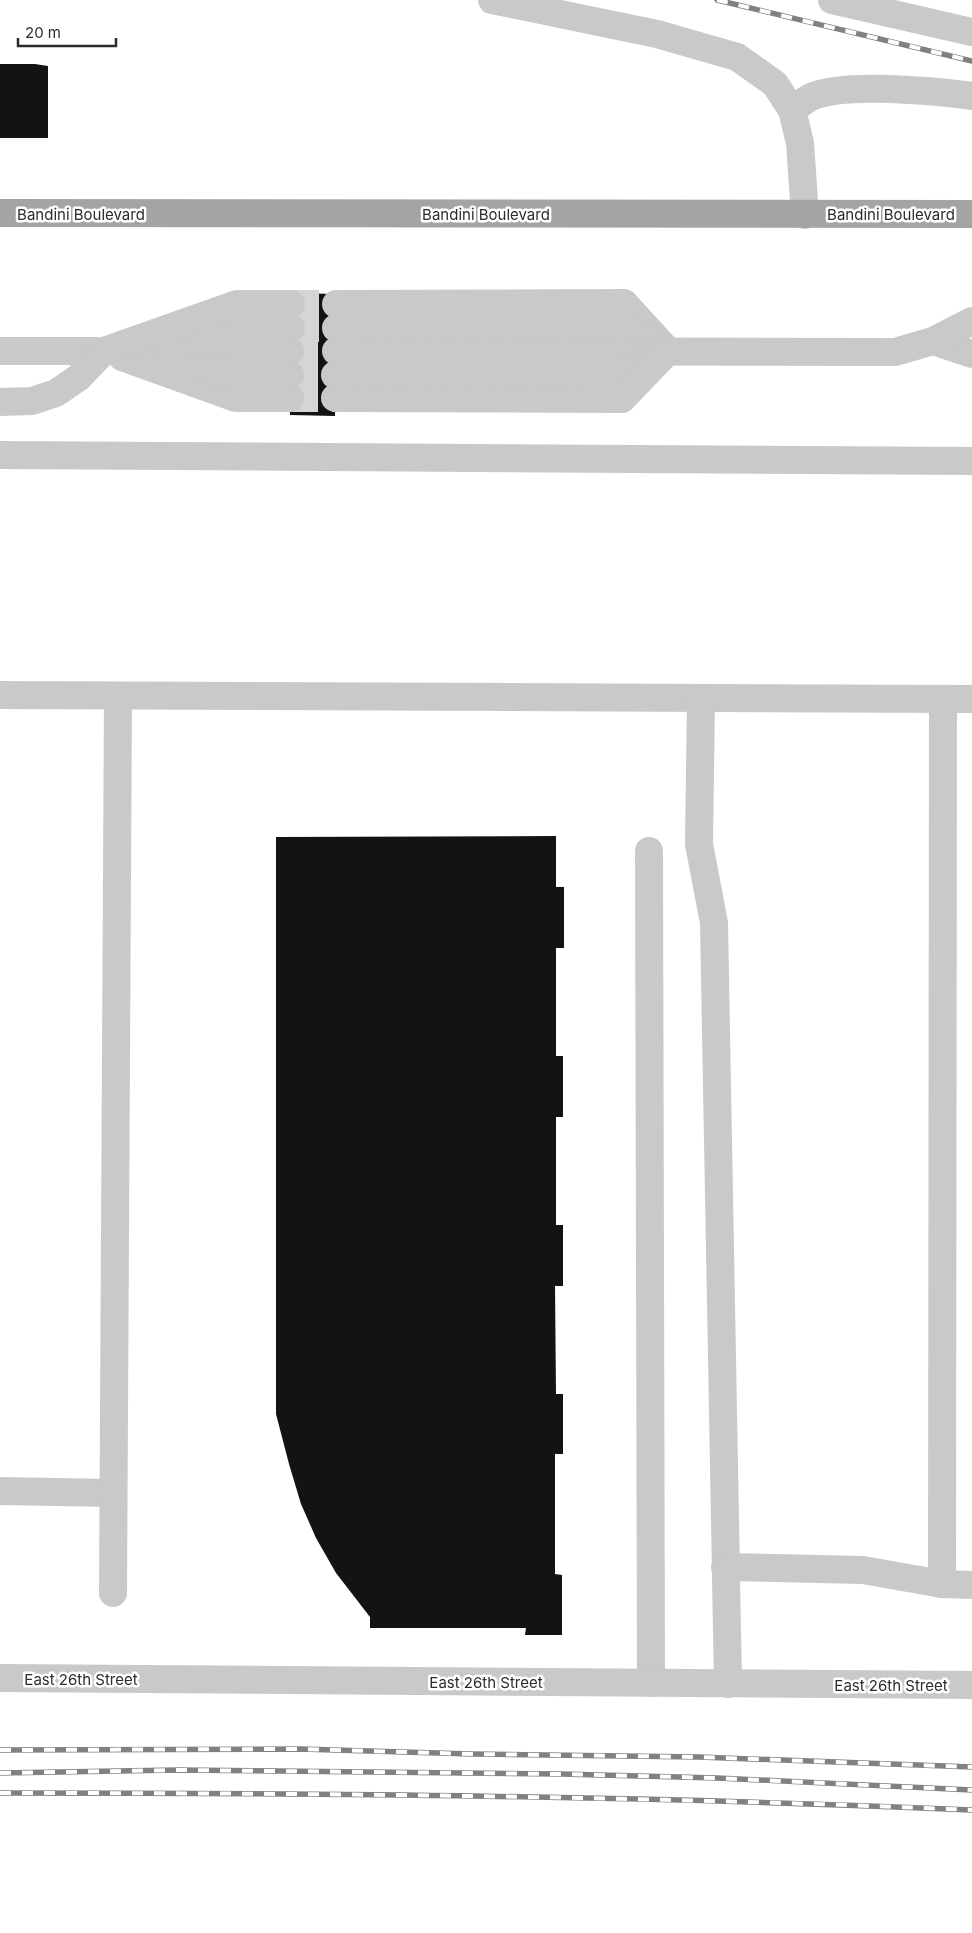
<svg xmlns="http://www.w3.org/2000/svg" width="972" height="1933" viewBox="0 0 972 1933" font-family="Inter,sans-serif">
	<rect width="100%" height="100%" fill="#fff"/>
	<!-- building -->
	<g fill="#131313">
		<path d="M0,64H35L48,66V138H0Z"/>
		<path d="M291,293L336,294L335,416L290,415Z"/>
		<path d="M556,836V887H564V948H556V1056H563V1117H556V1225H563V1286H555L556,1394H563V1454H555V1574L562,1575V1635H525L526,1628H370V1617L336,1573L316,1538L301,1504L289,1464L276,1414V837Z"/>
	</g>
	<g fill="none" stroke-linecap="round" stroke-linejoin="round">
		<!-- minor-tunnel -->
		<g stroke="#d5d5d5" stroke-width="28" stroke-dasharray="28 14" stroke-linecap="butt">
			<path d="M291,304H336"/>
			<path d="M291,328H336"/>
			<path d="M290,351H336"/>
			<path d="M290,375H335"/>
			<path d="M290,398H335"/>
		</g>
		<!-- minor -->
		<g stroke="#c9c9c9" stroke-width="28">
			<path d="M492,0L657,34L737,57L775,84L792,110L800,143L805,215"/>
			<path d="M832,0L972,32"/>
			<path d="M792,110C798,106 805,100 811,97C844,82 935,91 972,96"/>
			<path d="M336,304L624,303L668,351"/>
			<path d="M336,328H624L654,343"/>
			<path d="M185,337L235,328H291"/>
			<path d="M933,341L972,354"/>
			<path d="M0,351H290"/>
			<path d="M336,351L895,352L933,341L972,321"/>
			<path d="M122,357L236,398H290"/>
			<path d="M187,366L235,375H290"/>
			<path d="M335,375H622L652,359"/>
			<path d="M335,398L622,399L668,351"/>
			<path d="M0,402L32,401L56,393L78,378L104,351L237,304H291"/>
			<path d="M0,455L972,461"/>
			<path d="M0,695L972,699"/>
			<path d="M701,698L699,844L714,923L728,1684"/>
			<path d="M649,851L651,1683"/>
			<path d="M0,1491L113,1493"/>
			<path d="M725,1567L863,1570L942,1584L972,1585"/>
			<path d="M942,1584L943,699"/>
			<path d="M113,1593L118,696"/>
			<path d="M0,1678L972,1685"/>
		</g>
		<!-- major -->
		<path stroke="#a4a4a4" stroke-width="28" d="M0,213L972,214"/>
		<!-- rail casing -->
		<g stroke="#818181" stroke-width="5.5">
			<g id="rail">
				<path d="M717,0L972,61"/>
				<path d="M0,1750L300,1749L472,1754L699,1757L972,1767"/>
				<path d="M0,1773L177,1770L561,1774L717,1778L972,1790"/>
				<path d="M0,1793C324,1793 648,1796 972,1810"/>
			</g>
		</g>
		<!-- rail -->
		<use href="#rail" stroke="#fff" stroke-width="4" stroke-dasharray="11" stroke-linecap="butt"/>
	</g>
	<g text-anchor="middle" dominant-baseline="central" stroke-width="5" stroke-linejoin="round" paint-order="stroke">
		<!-- street labels -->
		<g font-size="15" fill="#2c2c2c" stroke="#fff">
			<text x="81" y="214">Bandini Boulevard</text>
			<text x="486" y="214">Bandini Boulevard</text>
			<text x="891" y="214">Bandini Boulevard</text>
			<text x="81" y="1679">East 26th Street</text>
			<text x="486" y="1682">East 26th Street</text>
			<text x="891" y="1685">East 26th Street</text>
		</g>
	</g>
	<!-- scale -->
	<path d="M18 38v8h98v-8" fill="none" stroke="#2c2c2c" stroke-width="2.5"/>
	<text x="25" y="38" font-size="15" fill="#2c2c2c" stroke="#ffffff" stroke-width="4" paint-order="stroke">20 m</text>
</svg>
